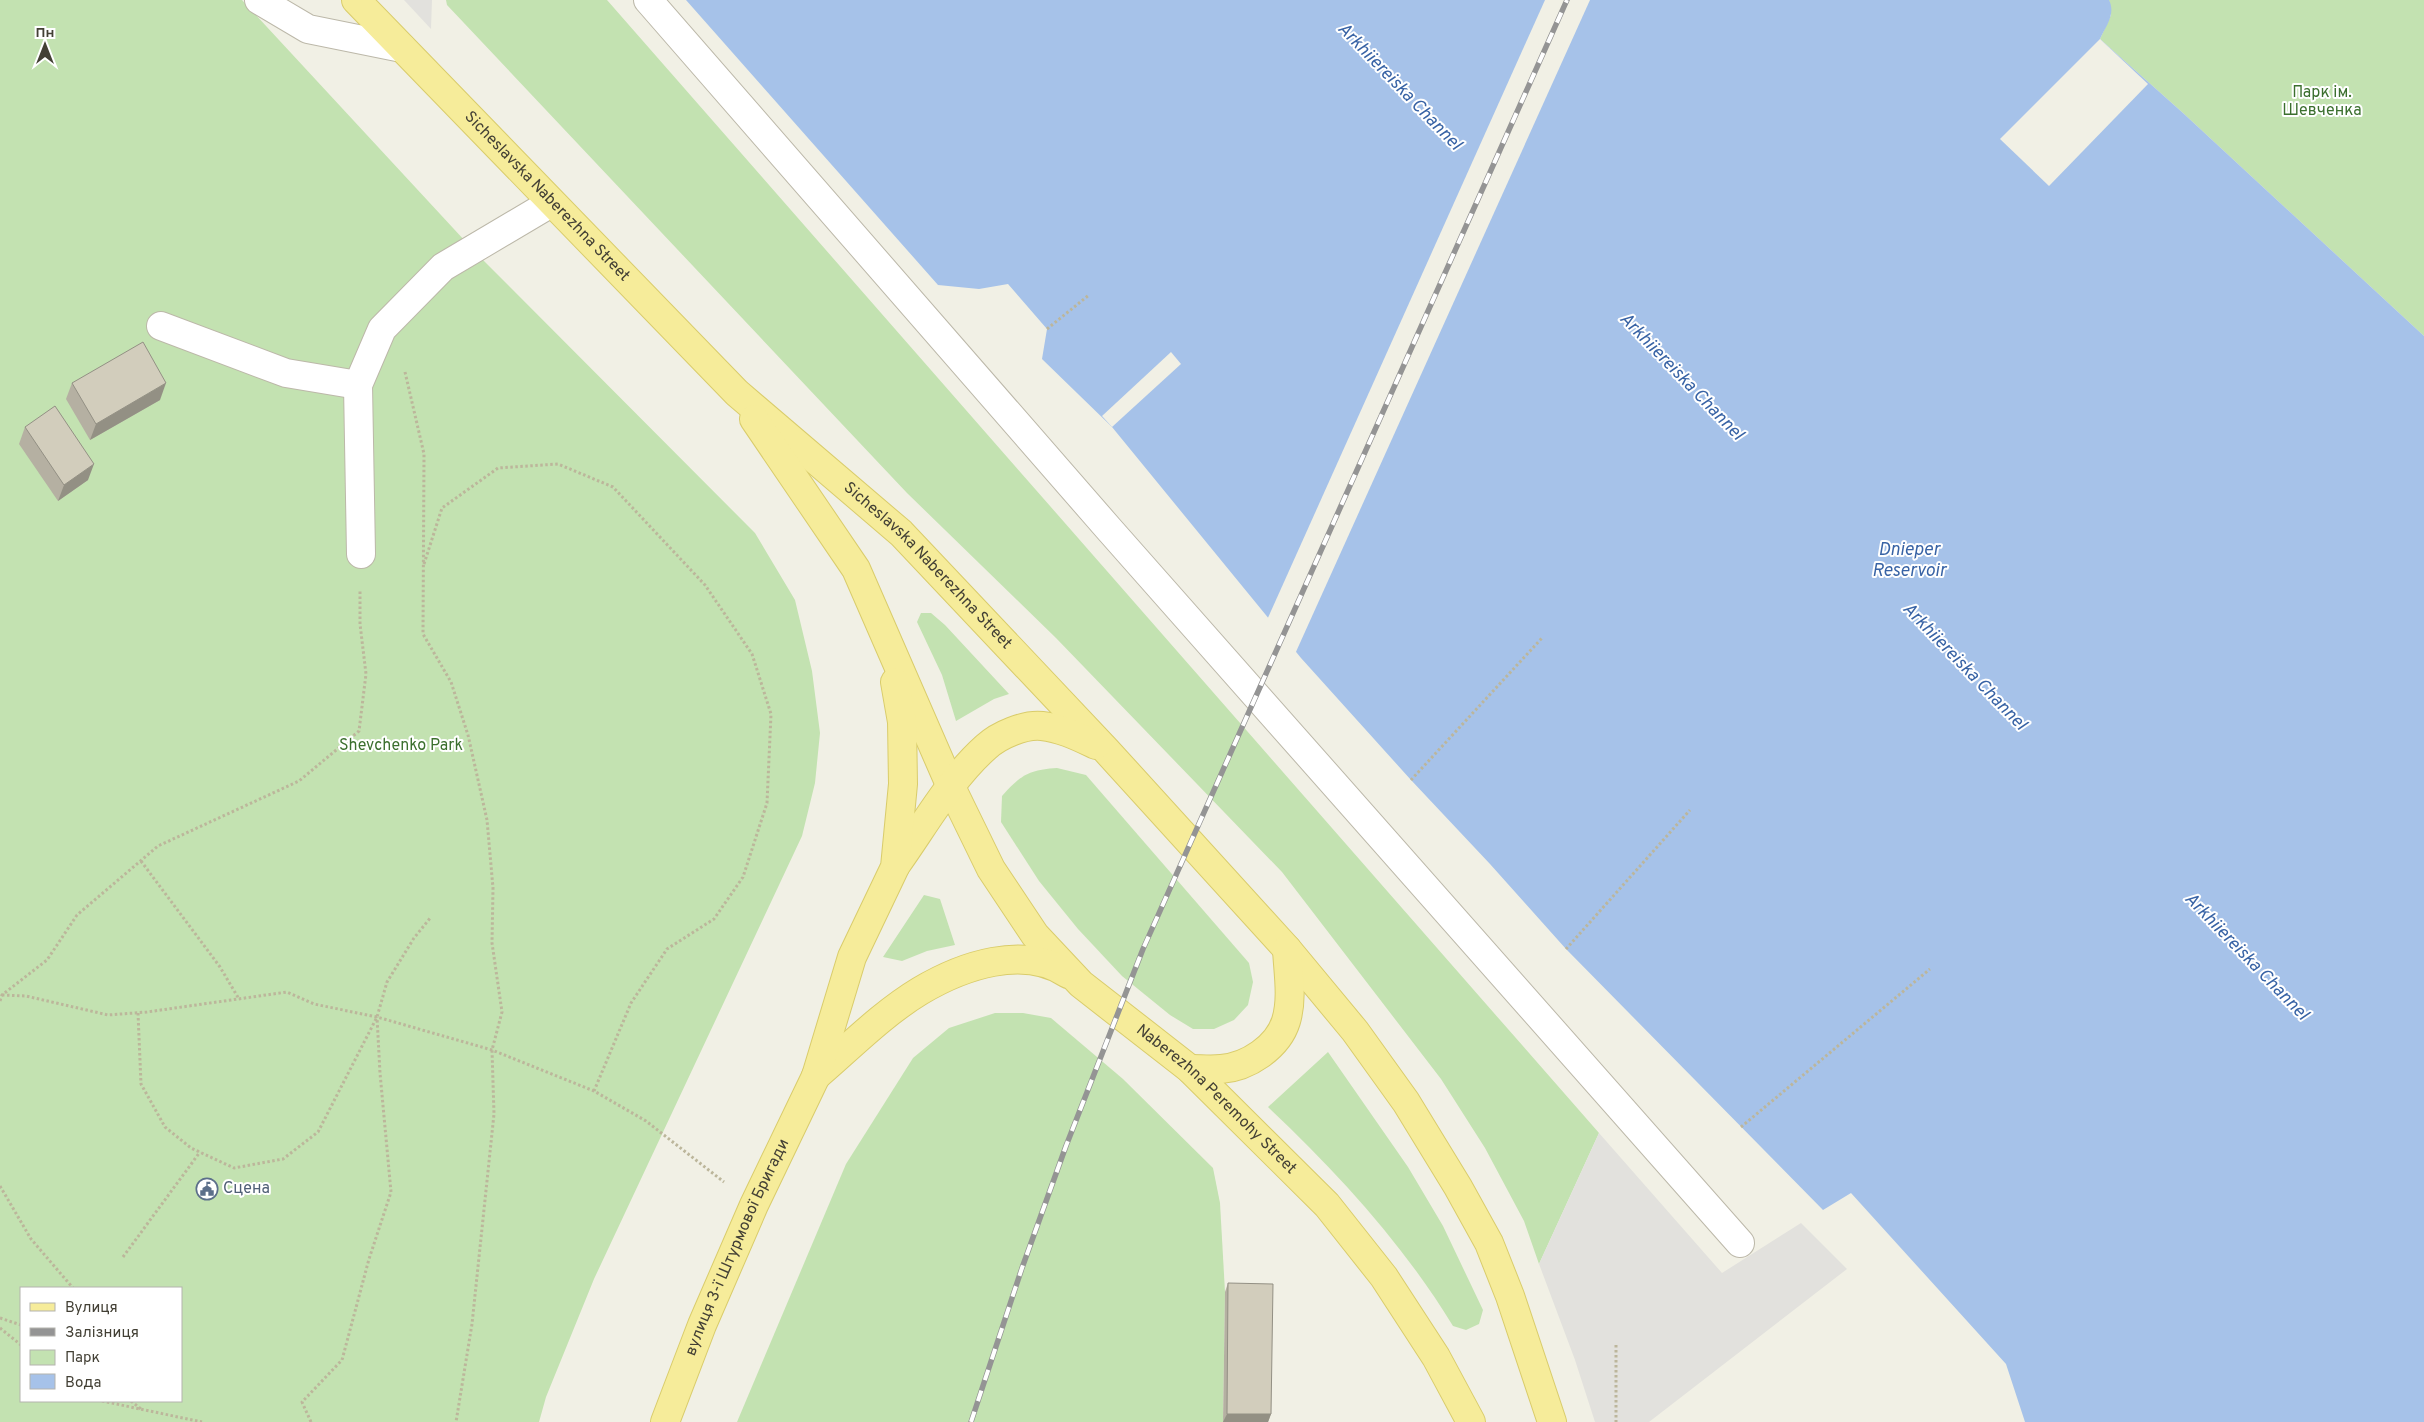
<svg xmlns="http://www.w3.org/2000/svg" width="2424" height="1422" viewBox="0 0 2424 1422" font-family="Overpass,sans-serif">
	<rect width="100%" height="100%" fill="#f1f0e5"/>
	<!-- green -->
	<g fill="#c3e2b1" fill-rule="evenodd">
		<path d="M0,0H242L478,255L755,533L795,600L812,671L820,733L815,783L802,836L594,1279L546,1397L539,1422H0ZM21,1288H181V1401H21Z"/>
		<path d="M446,0H607L1599,1133L1539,1264L1524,1221L1485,1148L1441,1079L1282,872L1056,638L907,493L447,5Z"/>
		<path d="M2109,0H2424V336L2183,113L2100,39L2111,15Z"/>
		<path d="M921,613H931L945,625L1009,694L994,699L956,721L942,675L917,622Z"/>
		<path d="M1057,768L1086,775L1249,963L1253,982L1248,1005L1234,1020L1214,1029H1193L1170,1015L1122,976L1078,929L1039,881L1001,822L1002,796C1021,775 1028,770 1057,768Z"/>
		<path d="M924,895L940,899L955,945L927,951L902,961L883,957Z"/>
		<path d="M995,1013H1023L1051,1018L1123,1079L1213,1168L1220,1203L1225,1292L1223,1422H737L846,1164L913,1058L949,1028Z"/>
		<path d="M1328,1052L1408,1167L1443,1226L1483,1310L1479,1324L1466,1330L1453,1326C1403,1244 1338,1173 1268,1107Z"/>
	</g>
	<!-- parking -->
	<g fill="#e2e1dd">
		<path d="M404,0H432L431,29Z"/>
		<path d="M1599,1133L1722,1273L1801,1223L1847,1269L1649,1422H1595L1575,1360L1539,1264Z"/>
	</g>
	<!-- water -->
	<path fill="#a6c2e9" d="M686,0H2109C2116,14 2106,26 2100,39L2183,113L2424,336V1422H2025L2006,1364L1851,1193L1823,1210L1566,949L1490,864L1411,780L1301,658L1112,427L1042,359L1047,329L1008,284L979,289L938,285Z"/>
	<!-- pier -->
	<g fill="#f1f0e5">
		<path d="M1545,0H1590L1295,654L1267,620Z"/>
		<path d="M2100,39L2148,84L2049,186L2000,139Z"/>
		<path d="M1171,352L1181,364L1112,427L1102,416Z"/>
	</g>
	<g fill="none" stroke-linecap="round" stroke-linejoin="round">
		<!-- minor casing -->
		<g stroke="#bcb8a9" stroke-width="30">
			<g id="minor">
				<path d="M259,0L308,29L402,48"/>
				<path d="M648,0L1108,528L1740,1243"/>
				<path d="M161,326L286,373L358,385"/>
				<path d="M361,554L358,385L382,329L443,267L551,203"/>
			</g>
		</g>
		<!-- major casing -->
		<g stroke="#d9cc6b" stroke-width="30">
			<g id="major">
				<path id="s1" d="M356,0L737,393L901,533L1106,750L1287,949L1355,1031L1406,1102L1458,1187L1489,1243L1510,1296L1552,1422"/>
				<path id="s2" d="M754,419L856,569L951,787L991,869L1035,935L1081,984L1190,1069L1327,1205L1384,1277L1436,1357L1471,1422"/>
				<path d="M896,865C924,826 950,779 986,747C999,735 1025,724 1042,726C1061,728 1079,737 1096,745"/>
				<path d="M1190,1069C1201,1069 1211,1070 1221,1069C1248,1067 1278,1047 1286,1021C1293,998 1288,972 1287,949"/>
				<path d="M816,1076C850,1047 882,1014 920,991C962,966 1024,944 1068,974"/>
				<path id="s3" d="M665,1422L702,1325L754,1205L816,1076L852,957L895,867L903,784L902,722L895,682"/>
			</g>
		</g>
		<!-- path -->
		<g stroke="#bcb69b" stroke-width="3" stroke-dasharray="2.5 2.5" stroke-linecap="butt">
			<path d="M1047,329L1089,295"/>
			<path d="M405,372L424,454L423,634L451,682L468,735L487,820L493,888L492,943L502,1012L492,1050L494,1114L472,1324L456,1422"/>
			<path d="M424,564L442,508L498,468L558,464L613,487L705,585L752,654L771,714L767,803L743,877L714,919L667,949L631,1003L594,1091"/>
			<path d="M1411,780L1542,638"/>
			<path d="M141,861L220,967L239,999"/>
			<path d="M1566,949L1690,810"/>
			<path d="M2,995L26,996L108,1015L147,1012L287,992L314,1004L377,1017L492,1050L594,1091L646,1121L724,1182"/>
			<path d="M0,1001L2,995L47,960L77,915L158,846L299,781L359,731L366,674L360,624V589"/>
			<path d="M138,1013L141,1084L165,1127L191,1148L234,1168L283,1159L318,1132L377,1017L387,982L414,938L431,917"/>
			<path d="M1741,1127L1930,969"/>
			<path d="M0,1186L31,1239L73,1288"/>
			<path d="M123,1257L200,1152"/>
			<path d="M0,1318L21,1325"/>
			<path d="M0,1328L21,1345"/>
			<path d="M1616,1345V1422"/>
			<path d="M102,1401L202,1422"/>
			<path d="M131,1401L141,1409"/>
			<path d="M311,1422L302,1402L342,1360L369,1259L391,1192L380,1073L377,1017"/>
		</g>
		<!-- minor -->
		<use href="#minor" stroke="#fff" stroke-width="28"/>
		<!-- major -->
		<use href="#major" stroke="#f6ec9a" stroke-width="28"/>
		<!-- rail casing -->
		<g stroke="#949494" stroke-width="5.5">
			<path id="rail" d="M971,1422L1022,1268L1066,1146L1143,949L1567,0"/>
		</g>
		<!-- rail -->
		<use href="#rail" stroke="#fff" stroke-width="4" stroke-dasharray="11" stroke-linecap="butt"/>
	</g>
	<!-- wall -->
	<g fill="#b5b0a2">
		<path d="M72,383L160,400L90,440L66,399Z"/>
		<path d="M25,427L88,480L58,501L19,444Z"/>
		<path d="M1228,1283L1271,1414L1268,1422H1223L1225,1292Z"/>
	</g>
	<!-- shaded-wall -->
	<g fill="#939084">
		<path d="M166,383L160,400L90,440L96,424Z"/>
		<path d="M94,464L88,480L58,501L64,485Z"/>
		<path d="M1227,1414H1271L1268,1422H1223Z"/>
	</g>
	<!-- building -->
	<g fill="#d2cdbc" stroke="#939084">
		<path d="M143,342L166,383L96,424L72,383Z"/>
		<path d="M55,406L94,464L64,485L25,427Z"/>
		<path d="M1228,1283L1273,1284L1271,1414H1227Z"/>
	</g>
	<!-- icons -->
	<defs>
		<g id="civic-ring" transform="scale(1.125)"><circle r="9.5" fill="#fff" stroke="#5c6f8a" stroke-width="1.5"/><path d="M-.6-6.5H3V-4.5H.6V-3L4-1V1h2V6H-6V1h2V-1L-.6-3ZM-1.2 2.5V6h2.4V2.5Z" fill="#5c6f8a"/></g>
	</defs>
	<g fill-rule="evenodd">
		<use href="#civic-ring" x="207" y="1189"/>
	</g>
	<g text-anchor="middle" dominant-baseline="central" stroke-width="4" stroke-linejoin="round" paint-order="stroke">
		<!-- park labels -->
		<g font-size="16" fill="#3b6f2e" stroke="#fff">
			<text x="2322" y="93">Парк iм.<tspan x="2322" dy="18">Шевченка</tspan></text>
			<text x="401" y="746">Shevchenko Park</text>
		</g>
		<!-- street labels -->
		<g font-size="16" fill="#434035" stroke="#fff">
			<text stroke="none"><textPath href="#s1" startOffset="274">Sicheslavska Naberezhna Street</textPath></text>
			<text stroke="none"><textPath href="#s1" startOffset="805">Sicheslavska Naberezhna Street</textPath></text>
			<text stroke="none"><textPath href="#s2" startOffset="835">Naberezhna Peremohy Street</textPath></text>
			<text stroke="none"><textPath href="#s3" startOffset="189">вулиця 3-ї Штурмової Бригади</textPath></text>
		</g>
		<!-- service labels -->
		<g font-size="16" fill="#4e5e75" stroke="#fff" text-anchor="start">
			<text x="223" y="1189">Сцена</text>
		</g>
		<!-- water labels -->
		<g font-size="18" font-style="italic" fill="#3863a5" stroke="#fff">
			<text transform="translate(1399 87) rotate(46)">Arkhiiereiska Channel</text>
			<text transform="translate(1681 377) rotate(46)">Arkhiiereiska Channel</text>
			<text x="1909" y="550">Dnieper<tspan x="1909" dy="21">Reservoir</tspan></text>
			<text transform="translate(1964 667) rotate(46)">Arkhiiereiska Channel</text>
			<text transform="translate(2246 957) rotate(46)">Arkhiiereiska Channel</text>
		</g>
	</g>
	<!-- legend -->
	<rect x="20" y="1287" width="162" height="115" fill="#ffffff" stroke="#b4b3ae"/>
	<rect x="30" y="1303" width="25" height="8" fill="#f6ec9a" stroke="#b4b3ae"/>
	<text x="65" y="1312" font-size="15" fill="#434035">Вулиця</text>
	<rect x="30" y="1328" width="25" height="8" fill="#949494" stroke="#b4b3ae"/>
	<text x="65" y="1337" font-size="15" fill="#434035">Залізниця</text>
	<rect x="30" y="1350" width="25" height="15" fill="#c3e2b1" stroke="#b4b3ae"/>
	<text x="65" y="1362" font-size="15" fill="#434035">Парк</text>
	<rect x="30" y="1374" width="25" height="15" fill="#a6c2e9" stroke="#b4b3ae"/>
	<text x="65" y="1387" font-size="15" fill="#434035">Вода</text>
	<!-- north arrow -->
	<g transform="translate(45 45)" stroke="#ffffff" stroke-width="4" paint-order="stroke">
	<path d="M0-4L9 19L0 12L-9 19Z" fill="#434035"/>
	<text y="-8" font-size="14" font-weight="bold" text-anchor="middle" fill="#434035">Пн</text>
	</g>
</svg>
